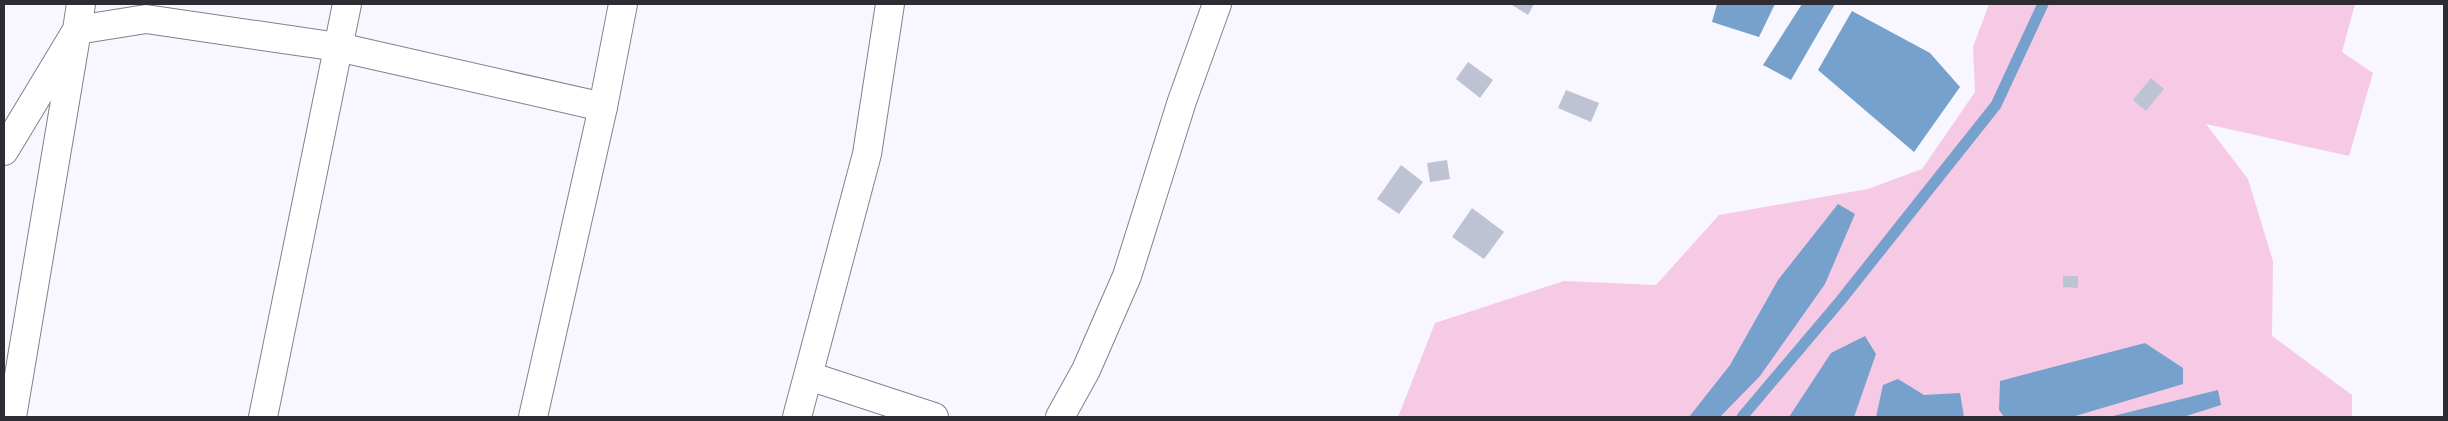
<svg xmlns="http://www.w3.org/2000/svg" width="2448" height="421" viewBox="0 0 2448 421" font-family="'Fira Sans Condensed',sans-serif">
	<rect width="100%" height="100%" fill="#f8f6fe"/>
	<!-- green -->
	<path fill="#f6cae5" d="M1989,4H2355L2342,52L2373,73L2349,156L2206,124L2248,179L2273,261L2272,336L2352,395V417H1398L1435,323L1564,281L1656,285L1719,215L1868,189L1922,169L1975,92L1973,47Z"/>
	<!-- water -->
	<g fill="#75a1cc">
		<path d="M1717,4H1775L1759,37L1712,22Z"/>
		<path d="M1802,4H1835L1791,80L1763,65Z"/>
		<path d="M1852,11L1930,53L1960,87L1914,152L1818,70Z"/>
		<path d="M1838,204L1855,214L1825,284L1760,376L1720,417H1689L1730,365L1778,280Z"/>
		<path d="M1865,336L1876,354L1854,417H1789L1831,353Z"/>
		<path d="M2145,343L2183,368V384L2072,417H2004L1999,410L2000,381Z"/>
		<path d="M1898,379L1924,395L1960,393L1964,417H1876L1883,385Z"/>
		<path d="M2218,390L2221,405L2183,417H2109Z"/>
	</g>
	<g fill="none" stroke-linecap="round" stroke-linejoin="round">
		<!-- stream -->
		<path stroke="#75a1cc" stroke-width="11" d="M1742,417L1841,300L1996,105L2043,4"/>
	</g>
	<!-- building -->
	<g fill="#bec3d4">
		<path d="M1513,4H1534L1528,15L1512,5Z"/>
		<path d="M1468,62L1493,80L1480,98L1456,79Z"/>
		<path d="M2151,78L2164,89L2146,111L2133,100Z"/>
		<path d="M1566,90L1599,103L1591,122L1558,108Z"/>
		<path d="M1447,160L1450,179L1430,182L1427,163Z"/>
		<path d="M1401,165L1423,182L1399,214L1377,199Z"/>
		<path d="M1472,208L1504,232L1484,259L1452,237Z"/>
		<path d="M2063,276H2078V288L2063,287Z"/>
	</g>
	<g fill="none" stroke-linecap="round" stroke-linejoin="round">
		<!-- street casing -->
		<g stroke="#838090" stroke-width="30">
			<g id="street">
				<path d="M4,151L77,30L81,4"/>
				<path d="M809,376L934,417"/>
				<path d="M12,417L77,30L146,19L338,47L603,107"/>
				<path d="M263,417L347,4"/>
				<path d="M533,417L603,107L623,4"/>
				<path d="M797,417L867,154L890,4"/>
				<path d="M1060,417L1086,370L1127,276L1182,101L1217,4"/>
			</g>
		</g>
		<!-- street -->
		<use href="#street" stroke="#fff" stroke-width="28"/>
	</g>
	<!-- border -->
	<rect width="2448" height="421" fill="none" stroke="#2d2c32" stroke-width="10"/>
</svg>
